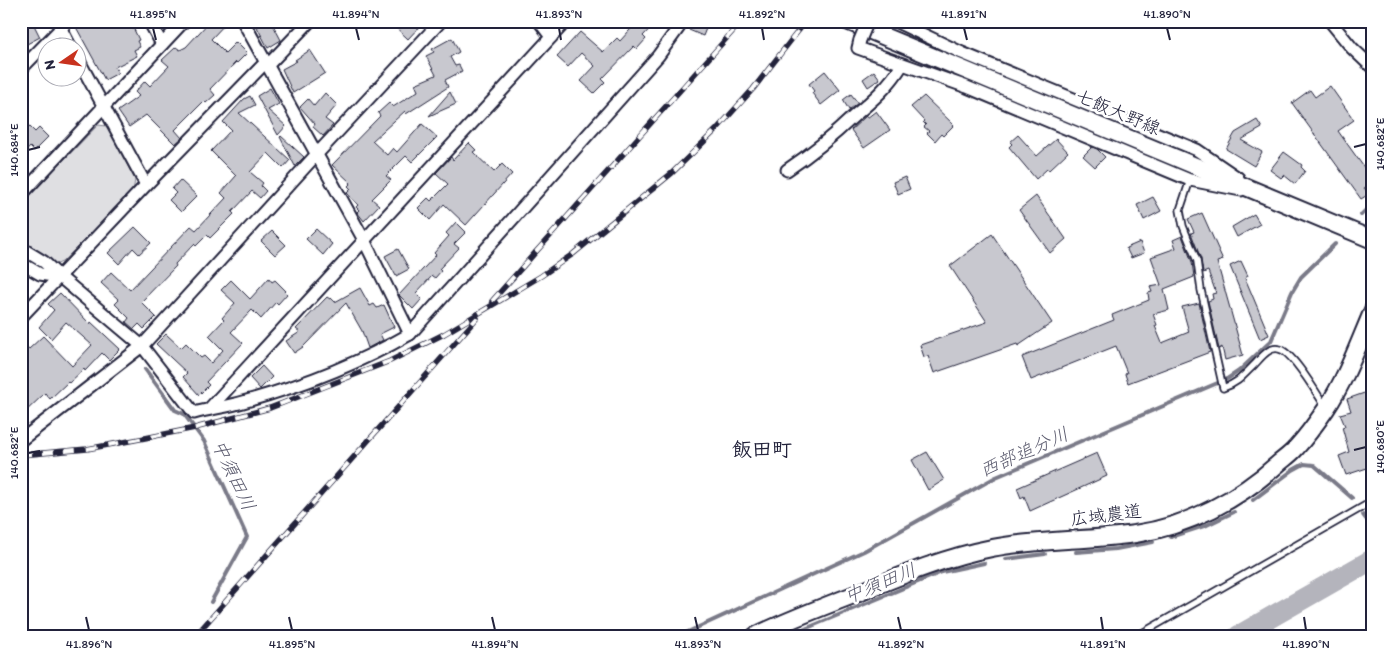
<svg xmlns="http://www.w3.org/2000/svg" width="1394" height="657" viewBox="0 0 1394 657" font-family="Itim,'Klee One',sans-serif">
	<rect width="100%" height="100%" fill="#fff"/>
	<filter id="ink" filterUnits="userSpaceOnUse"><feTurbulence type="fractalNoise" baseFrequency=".02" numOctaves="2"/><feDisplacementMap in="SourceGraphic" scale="10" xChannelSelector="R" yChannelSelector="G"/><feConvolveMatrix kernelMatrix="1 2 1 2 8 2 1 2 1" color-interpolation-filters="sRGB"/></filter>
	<g filter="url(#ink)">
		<!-- green -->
		<path fill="#dfdfe2" stroke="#80808e" d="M98,125L107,126L135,180L133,191L62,262L55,265L21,243V204Z"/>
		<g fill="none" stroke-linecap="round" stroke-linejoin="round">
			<!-- stream -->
			<g stroke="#7a7a88" stroke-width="4">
				<path d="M1361,215L1373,203"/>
				<path d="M21,255L42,268"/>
				<path d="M145,369L175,410L184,414L204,441L247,537L211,602"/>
				<path d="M1253,500L1293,470L1304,464L1314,465L1352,498"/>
				<path d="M1363,515L1373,528"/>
				<path d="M1170,537L1207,525L1234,512"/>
				<path d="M1076,552L1116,549L1153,542"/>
				<path d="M1006,559L1045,554"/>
				<path d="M240,633L243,636"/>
				<path d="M679,636L864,551L996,477L1227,379L1239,371L1271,341L1292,292L1301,277L1335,244"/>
				<path d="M788,636L942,572L984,563"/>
			</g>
			<!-- river -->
			<path stroke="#b4b4bc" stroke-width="21" d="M1238,636L1373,559"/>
		</g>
		<!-- building -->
		<g fill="#c8c8cf" stroke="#22223b">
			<path d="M21,21H32L40,37L27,44L21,32Z"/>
			<path d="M86,21H130L139,40L137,41L140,47L134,50L137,56L115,67L118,73L105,80L76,27Z"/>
			<path d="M210,21H228L211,39L225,53L236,42L247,53L237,63L236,62L210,89L215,95L206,103L204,101L175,130L182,138L175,144L146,115L129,127L118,111L139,96L135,92L145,81L150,86L169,66L162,60L176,47L180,50L186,47Z"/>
			<path d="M268,21H271L281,40L268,48L257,27Z"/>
			<path d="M389,21H415L420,26L408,39Z"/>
			<path d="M638,21H657L643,36L646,39L637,49L634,46L602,79L605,82L594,93L581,81L595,66L581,53L568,67L557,57L580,32L603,52L617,38L620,41Z"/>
			<path d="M693,21H709L703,36L689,30Z"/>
			<path d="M452,38L459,52L450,57L455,66L459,65L462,71L445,80L448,87L406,114L405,111L372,141L387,155L393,148L397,152L422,124L437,137L412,162L406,156L386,176L391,180L372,199L379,205L364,221L357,212L359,210L356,207L358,205L347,193L351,189L348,186L351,183L332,165L380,116L378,113L389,103L393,107L418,91L415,84L436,75L426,56L434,52L432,49Z"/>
			<path d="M310,50L325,73L293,93L282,69L297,61L295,60Z"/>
			<path d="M825,71L840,90L821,105L812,93L814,91L809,84Z"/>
			<path d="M874,71L880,79L868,87L863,79Z"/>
			<path d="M1330,86L1354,120L1338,131L1373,180V182L1364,188L1369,194L1361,199L1292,103L1310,90L1315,97Z"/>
			<path d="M270,88L279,104L268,110L286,126L278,135L257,96Z"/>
			<path d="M450,92L456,104L429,116Z"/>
			<path d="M325,93L337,105L325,119L333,125L323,136L313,127L315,124L300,107L308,99L314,106Z"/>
			<path d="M851,94L858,103L849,110L843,100Z"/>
			<path d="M250,96L255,105L239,113L290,160L283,168L268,153L250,172L263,183L261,186L266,191L260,198L252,191L232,212L234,214L210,238L207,235L196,246L194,244L175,264L176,266L141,302L156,317L144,329L139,324L134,329L126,322L129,318L115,304L119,300L101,283L111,272L130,290L191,226L196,230L226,198L221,193L236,176L211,151L231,130L223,122L244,99Z"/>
			<path d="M924,96L954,125L943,136L941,134L935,141L927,133L929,131L924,127L926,125L923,122L924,121L911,107Z"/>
			<path d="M876,111L890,130L864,148L851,130L866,116L867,118Z"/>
			<path d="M21,118L35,132L39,128L48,137L34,151L30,147L21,157Z"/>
			<path d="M1257,120L1262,128L1241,140L1262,152L1254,166L1226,149L1235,133Z"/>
			<path d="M1018,135L1037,156L1056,139L1068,152L1049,170L1047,169L1036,179L1009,147L1012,144L1010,142Z"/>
			<path d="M281,136L304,157L295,166L280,137Z"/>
			<path d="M469,143L476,150L473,152L494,172L502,164L512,174L466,225L444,204L430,220L418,208L428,198L431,201L448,184L436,173L451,157L453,160Z"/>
			<path d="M1092,147L1097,149L1105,157L1095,167L1083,156Z"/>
			<path d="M1284,152L1302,165L1301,167L1305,171L1295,184L1284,175L1281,178L1270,170Z"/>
			<path d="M905,177L910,189L898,194L893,182Z"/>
			<path d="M180,180L197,196L181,212L169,200L176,193L172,189Z"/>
			<path d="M1036,196L1066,239L1050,253L1019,210Z"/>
			<path d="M1153,197L1161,211L1144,220L1137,205Z"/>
			<path d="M1202,213L1223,260L1217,262L1243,355L1225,360L1222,347L1219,349L1208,301L1213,299L1212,294L1216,293L1208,271L1203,273L1201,259L1191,233L1194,232L1188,219Z"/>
			<path d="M1254,214L1260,224L1237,237L1232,227Z"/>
			<path d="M456,222L466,232L454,244L459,248L439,269L441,271L435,278L432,276L416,293L422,299L413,309L399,295L436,255L434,253L449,236L446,233Z"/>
			<path d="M135,227L151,243L139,254L133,248L119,264L108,253Z"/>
			<path d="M316,229L332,244L323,255L306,239Z"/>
			<path d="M272,231L286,245L275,255L261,241Z"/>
			<path d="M992,234L1052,323L1018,346L1017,344L934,373L928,356L924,357L920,345L987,322L950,266Z"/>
			<path d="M1182,236L1192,262L1194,277L1164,289L1169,310L1153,314L1157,325L1155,326L1162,343L1189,332L1182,307L1199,303L1210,352L1128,383L1125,374L1127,373L1116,346L1031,380L1022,357L1114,320L1112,315L1149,300L1148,293L1152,292L1150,287L1161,285L1151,257L1176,248L1173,240Z"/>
			<path d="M1140,242L1144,253L1131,258L1126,248Z"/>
			<path d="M398,249L409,269L396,276L385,256Z"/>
			<path d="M1241,261L1248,276L1245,278L1269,335L1260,339L1230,266Z"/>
			<path d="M269,278L272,282L275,280L286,291L285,292L287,294L278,304L276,302L261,319L252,310L231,332L243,343L206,382L209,385L199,395L183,377L187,373L156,344L166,334L181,348L186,343L201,358L204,356L211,363L223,350L209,336L224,320L222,318L235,303L221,290L231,280L250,299Z"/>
			<path d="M360,288L370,306L374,304L377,308L384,305L394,327L380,334L383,340L368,348L362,331L346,303L303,347L294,353L286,341L300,332L296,329L327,297L330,299L331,298L335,302Z"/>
			<path d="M60,293L90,324L91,322L120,349L109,360L102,353L85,371L84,369L69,383L68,382L50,399L45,393L21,416V342L29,349L43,336L72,366L92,345L66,322L51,339L39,327L54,310L48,304Z"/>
			<path d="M262,366L272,377L260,389L250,378Z"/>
			<path d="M1373,390V466L1346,475L1339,456L1349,452L1342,427L1345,426L1340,414L1351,411L1347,399Z"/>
			<path d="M927,452L944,480L928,490L912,460Z"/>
			<path d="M1097,453L1107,476L1030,511L1024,496L1021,498L1017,488Z"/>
		</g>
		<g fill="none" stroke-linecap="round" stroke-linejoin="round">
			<!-- lane casing -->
			<g stroke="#22223b" stroke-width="9">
				<g id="lane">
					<path d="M1190,180L1180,210L1183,226L1197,261L1201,290L1223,388C1238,383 1243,376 1254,365C1260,359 1269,346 1279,349C1292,351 1317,394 1325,406"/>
					<path d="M1137,636L1373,501"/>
				</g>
			</g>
			<!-- street casing -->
			<g stroke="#22223b" stroke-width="15">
				<g id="street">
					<path d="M57,21L71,48"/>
					<path d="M149,21L162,44"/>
					<path d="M243,21L364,240L410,334"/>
					<path d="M539,21L551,37"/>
					<path d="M895,21L962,53L1197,150L1238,178"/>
					<path d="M1330,21L1352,48L1373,68"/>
					<path d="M860,40L858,48L967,87L1190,180L1241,190"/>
					<path d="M78,59L146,185"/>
					<path d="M267,66L310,21"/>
					<path d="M21,69L68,21"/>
					<path d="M787,170C811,154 833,136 854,116C873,100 889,86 902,65"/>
					<path d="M21,195L184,21"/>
					<path d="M21,248L44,262L60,277"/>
					<path d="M21,263L40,274L60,277L142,346L194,413C211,408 227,407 243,402C301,386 358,364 410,334L658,56L679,27L674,21"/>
					<path d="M21,317L146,185L265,63"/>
					<path d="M210,408L566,21"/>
					<path d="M21,440L142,346L316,155L441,21"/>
				</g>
			</g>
			<!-- secondary casing -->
			<g stroke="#22223b" stroke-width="20">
				<g id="secondary">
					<path d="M847,21L1373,240"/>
					<path d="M755,636C788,620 822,607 856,594C900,576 945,557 992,548C1039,539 1087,541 1135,534C1189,526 1239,499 1279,463C1285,458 1291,454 1296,448C1307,436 1317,422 1326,409C1346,379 1359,343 1373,310"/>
				</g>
			</g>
			<!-- lane -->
			<use href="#lane" stroke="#fff" stroke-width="5.5"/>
			<!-- street -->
			<use href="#street" stroke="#fff" stroke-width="11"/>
			<!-- secondary -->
			<use href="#secondary" stroke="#fff" stroke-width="16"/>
			<!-- rail casing -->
			<g stroke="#22223b" stroke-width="5.5">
				<g id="rail">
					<path d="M492,301L742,21"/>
					<path d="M21,455L87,449L145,438L195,428L270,408L390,361L444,334L541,276L573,254L672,173L716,130L753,89L806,21"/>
					<path d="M195,636L477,318"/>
				</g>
			</g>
			<!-- rail -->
			<use href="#rail" stroke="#fff" stroke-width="4" stroke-dasharray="11" stroke-linecap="butt"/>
			<!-- street-bridge casing -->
			<g stroke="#22223b" stroke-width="15" stroke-linecap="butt">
				<path id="street-bridge" d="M860,40L868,21"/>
			</g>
			<!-- street-bridge -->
			<use href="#street-bridge" stroke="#fff" stroke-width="11"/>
		</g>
	</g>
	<!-- ticks -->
	<path fill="none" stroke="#22223b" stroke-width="2" d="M153,28L156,40M356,28L359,40M559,28L561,40M762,28L764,40M964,28L967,40M1167,28L1170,40M1354,147L1366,144M28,150L40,147M1354,450L1366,447M28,453L40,451M86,617L89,630M289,617L292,630M492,617L495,630M695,617L698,630M898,617L901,630M1101,617L1103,630M1304,617L1306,630"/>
	<g text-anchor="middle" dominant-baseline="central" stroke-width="5" stroke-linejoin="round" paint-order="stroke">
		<!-- street labels -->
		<g font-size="18" fill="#22223b" stroke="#fff">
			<text transform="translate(1118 112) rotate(23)">七飯大野線</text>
			<text transform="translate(1106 515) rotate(-7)">広域農道</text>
		</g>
		<!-- water labels -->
		<g font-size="19" font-style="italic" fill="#5c5c6f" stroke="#fff">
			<text transform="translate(1024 452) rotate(-24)">西部追分川</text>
			<text transform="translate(234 475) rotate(65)">中須田川</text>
			<text transform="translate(880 583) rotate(-22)">中須田川</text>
		</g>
		<!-- quarter labels -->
		<g font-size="20" font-weight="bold" fill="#22223b" stroke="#fff">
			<text x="762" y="449">飯田町</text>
		</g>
	</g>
	<!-- margin -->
	<rect width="1394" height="657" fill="none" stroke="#fff" stroke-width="55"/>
	<!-- north arrow -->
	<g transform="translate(62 62) rotate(257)"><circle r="24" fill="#ffffff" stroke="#a7a7b1"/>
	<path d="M0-4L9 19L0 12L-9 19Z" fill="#c8321e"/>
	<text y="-8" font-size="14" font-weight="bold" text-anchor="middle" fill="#22223b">N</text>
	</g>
	<rect x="28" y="28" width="1338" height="602" fill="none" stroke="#22223b" stroke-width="2"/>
	<g font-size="12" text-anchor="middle" fill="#22223b">
		<text x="153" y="18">41.895°N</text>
		<text x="356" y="18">41.894°N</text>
		<text x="559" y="18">41.893°N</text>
		<text x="762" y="18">41.892°N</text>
		<text x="964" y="18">41.891°N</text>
		<text x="1167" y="18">41.890°N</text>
		<text transform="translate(1380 144) rotate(-90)" y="4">140.682°E</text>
		<text transform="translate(14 150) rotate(-90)" y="4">140.684°E</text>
		<text transform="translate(1380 447) rotate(-90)" y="4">140.680°E</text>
		<text transform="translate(14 453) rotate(-90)" y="4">140.682°E</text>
		<text x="89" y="648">41.896°N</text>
		<text x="292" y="648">41.895°N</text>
		<text x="495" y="648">41.894°N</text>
		<text x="698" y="648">41.893°N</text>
		<text x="901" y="648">41.892°N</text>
		<text x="1103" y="648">41.891°N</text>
		<text x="1306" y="648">41.890°N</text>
	</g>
</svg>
